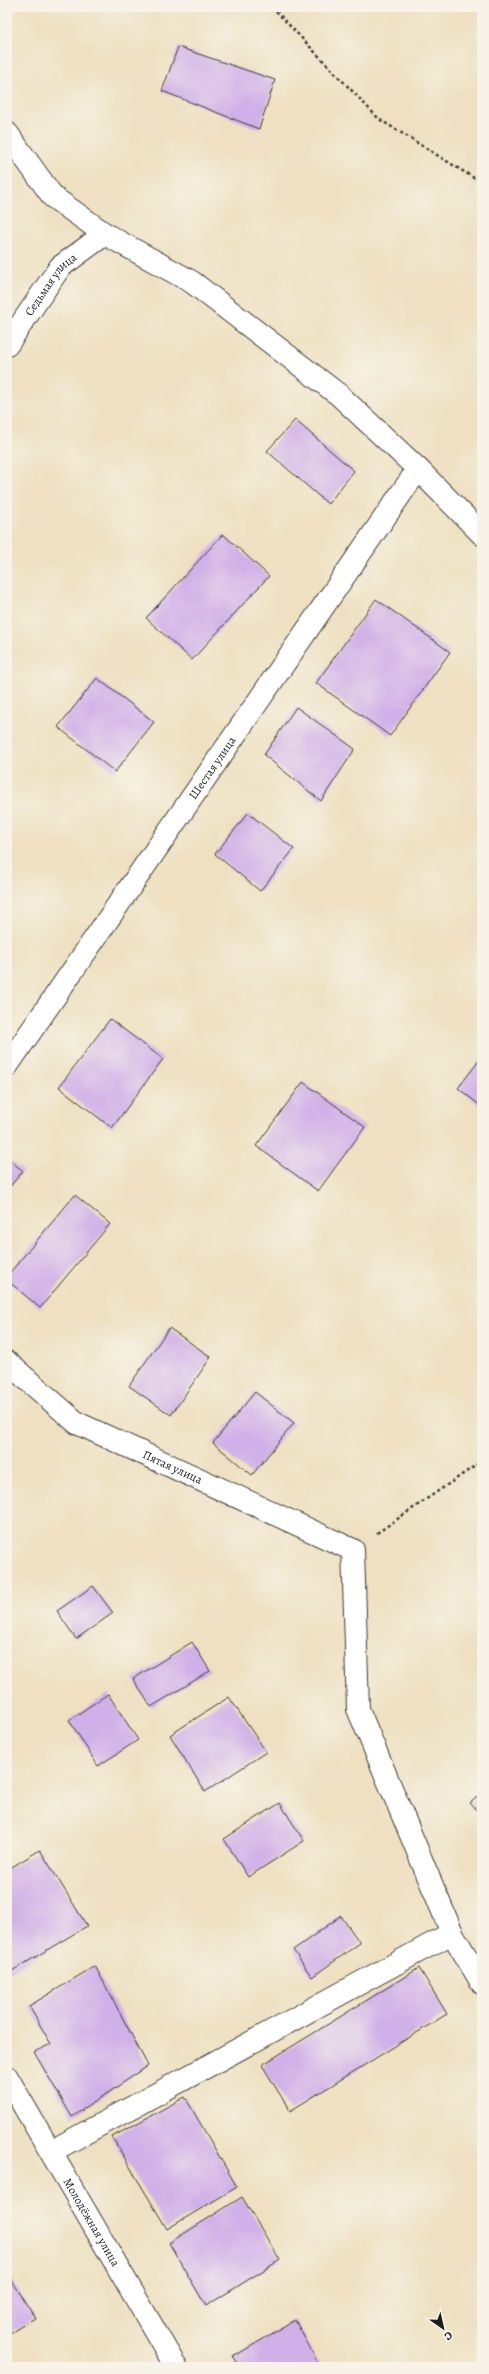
<svg xmlns="http://www.w3.org/2000/svg" width="489" height="2374" viewBox="0 0 489 2374" font-family="Alegreya,serif">
	<rect width="100%" height="100%" fill="#f7f3e8"/>
	<filter id="ink" filterUnits="userSpaceOnUse"><feTurbulence type="fractalNoise" baseFrequency=".025" numOctaves="2"/><feDisplacementMap in="SourceGraphic" scale="8" xChannelSelector="R" yChannelSelector="G"/><feConvolveMatrix kernelMatrix="1 2 1 2 8 2 1 2 1" color-interpolation-filters="sRGB"/></filter>
	<filter id="wash" filterUnits="userSpaceOnUse"><feTurbulence type="fractalNoise" baseFrequency=".012" numOctaves="4" result="noise"/><feDisplacementMap in="SourceGraphic" scale="16" xChannelSelector="R" yChannelSelector="G"/><feGaussianBlur stdDeviation="0.9" result="paint"/><feColorMatrix in="noise" values="0 0 0 0 0 0 0 0 0 0 0 0 0 0 0 0 0 1.4 0 .05"/><feComposite in="paint" operator="in"/></filter>
	<g filter="url(#wash)">
		<rect width="100%" height="100%" fill="#eee0c0"/>
		<g id="blocks">
			<!-- building -->
			<g fill="#d0b0e8">
				<path d="M178,47L275,80L259,129L162,91Z"/>
				<path d="M295,420L354,471L328,504L267,451Z"/>
				<path d="M223,534L269,576L192,660L146,618Z"/>
				<path d="M376,599L450,652L390,736L316,683Z"/>
				<path d="M97,678L154,722L115,772L58,727Z"/>
				<path d="M296,707L355,749L321,801L264,755Z"/>
				<path d="M248,813L294,849L260,891L215,854Z"/>
				<path d="M110,1019L163,1059L112,1128L59,1087Z"/>
				<path d="M482,1057V1107L458,1088Z"/>
				<path d="M303,1082L365,1127L318,1191L256,1146Z"/>
				<path d="M7,1158L23,1171L7,1190Z"/>
				<path d="M75,1195L110,1224L40,1308L7,1280V1276Z"/>
				<path d="M169,1328L211,1357L171,1415L129,1386Z"/>
				<path d="M255,1392L294,1423L252,1475L213,1443Z"/>
				<path d="M93,1586L113,1613L76,1639L57,1611Z"/>
				<path d="M192,1642L210,1671L151,1707L133,1679Z"/>
				<path d="M108,1694L138,1740L98,1766L69,1720Z"/>
				<path d="M229,1697L266,1752L205,1792L170,1735Z"/>
				<path d="M482,1793V1816L470,1803Z"/>
				<path d="M280,1803L304,1841L248,1877L224,1839Z"/>
				<path d="M40,1850L87,1926L7,1974V1870Z"/>
				<path d="M341,1916L360,1943L312,1977L293,1950Z"/>
				<path d="M95,1966L148,2066L72,2117L34,2052L51,2044L29,2006Z"/>
				<path d="M419,1968L447,2014L290,2111L262,2065Z"/>
				<path d="M185,2097L237,2187L167,2229L112,2137Z"/>
				<path d="M242,2197L280,2260L206,2306L169,2243Z"/>
				<path d="M7,2272L35,2318L7,2335Z"/>
				<path d="M295,2320L320,2367H239L233,2357Z"/>
				<path d="M104,2363L107,2367H97Z"/>
			</g>
		</g>
	</g>
	<g filter="url(#ink)">
		<use href="#blocks" fill-opacity="0" stroke="#3c3935" stroke-width="1"/>
		<g fill="none" stroke-linecap="round" stroke-linejoin="round">
			<!-- street casing -->
			<g stroke="#3c3935" stroke-width="24">
				<g id="street">
					<path d="M7,133L53,197L105,234L192,282L339,395L418,469L482,534"/>
					<path id="s1" d="M7,345L60,267L105,234"/>
					<path id="s2" d="M7,1066L418,469"/>
					<path id="s3" d="M7,1362L77,1423L353,1550L358,1709L452,1933L52,2151"/>
					<path d="M452,1933L482,1983"/>
					<path id="s4" d="M7,2077L176,2367"/>
				</g>
			</g>
			<!-- path -->
			<g stroke="#3c3935" stroke-width="2.5" stroke-dasharray="3 3" stroke-linecap="butt">
				<path d="M272,7L379,119L482,183"/>
				<path d="M377,1533L482,1461"/>
			</g>
			<!-- street -->
			<use href="#street" stroke="#fff" stroke-width="22"/>
		</g>
	</g>
	<g text-anchor="middle" dominant-baseline="central" stroke-width="3.5" stroke-linejoin="round" paint-order="stroke">
		<!-- street labels -->
		<g font-size="12" fill="#1c1c1c" stroke="#f7f3e8">
			<text stroke="none"><textPath href="#s1" startOffset="75">Седьмая улица</textPath></text>
			<text stroke="none"><textPath href="#s2" startOffset="362">Шестая улица</textPath></text>
			<text stroke="none"><textPath href="#s3" startOffset="198">Пятая улица</textPath></text>
			<text stroke="none"><textPath href="#s4" startOffset="168">Молодёжная улица</textPath></text>
		</g>
	</g>
	<!-- margin -->
	<rect width="489" height="2374" fill="none" stroke="#f7f3e8" stroke-width="24"/>
	<!-- north arrow -->
	<g transform="translate(443 2328) rotate(146)" stroke="#f7f3e8" stroke-width="3" paint-order="stroke">
	<path d="M0-3L7 15L0 10L-7 15Z" fill="#1c1c1c"/>
	<text y="-6" font-size="11" font-weight="bold" text-anchor="middle" fill="#1c1c1c">С</text>
	</g>
</svg>
